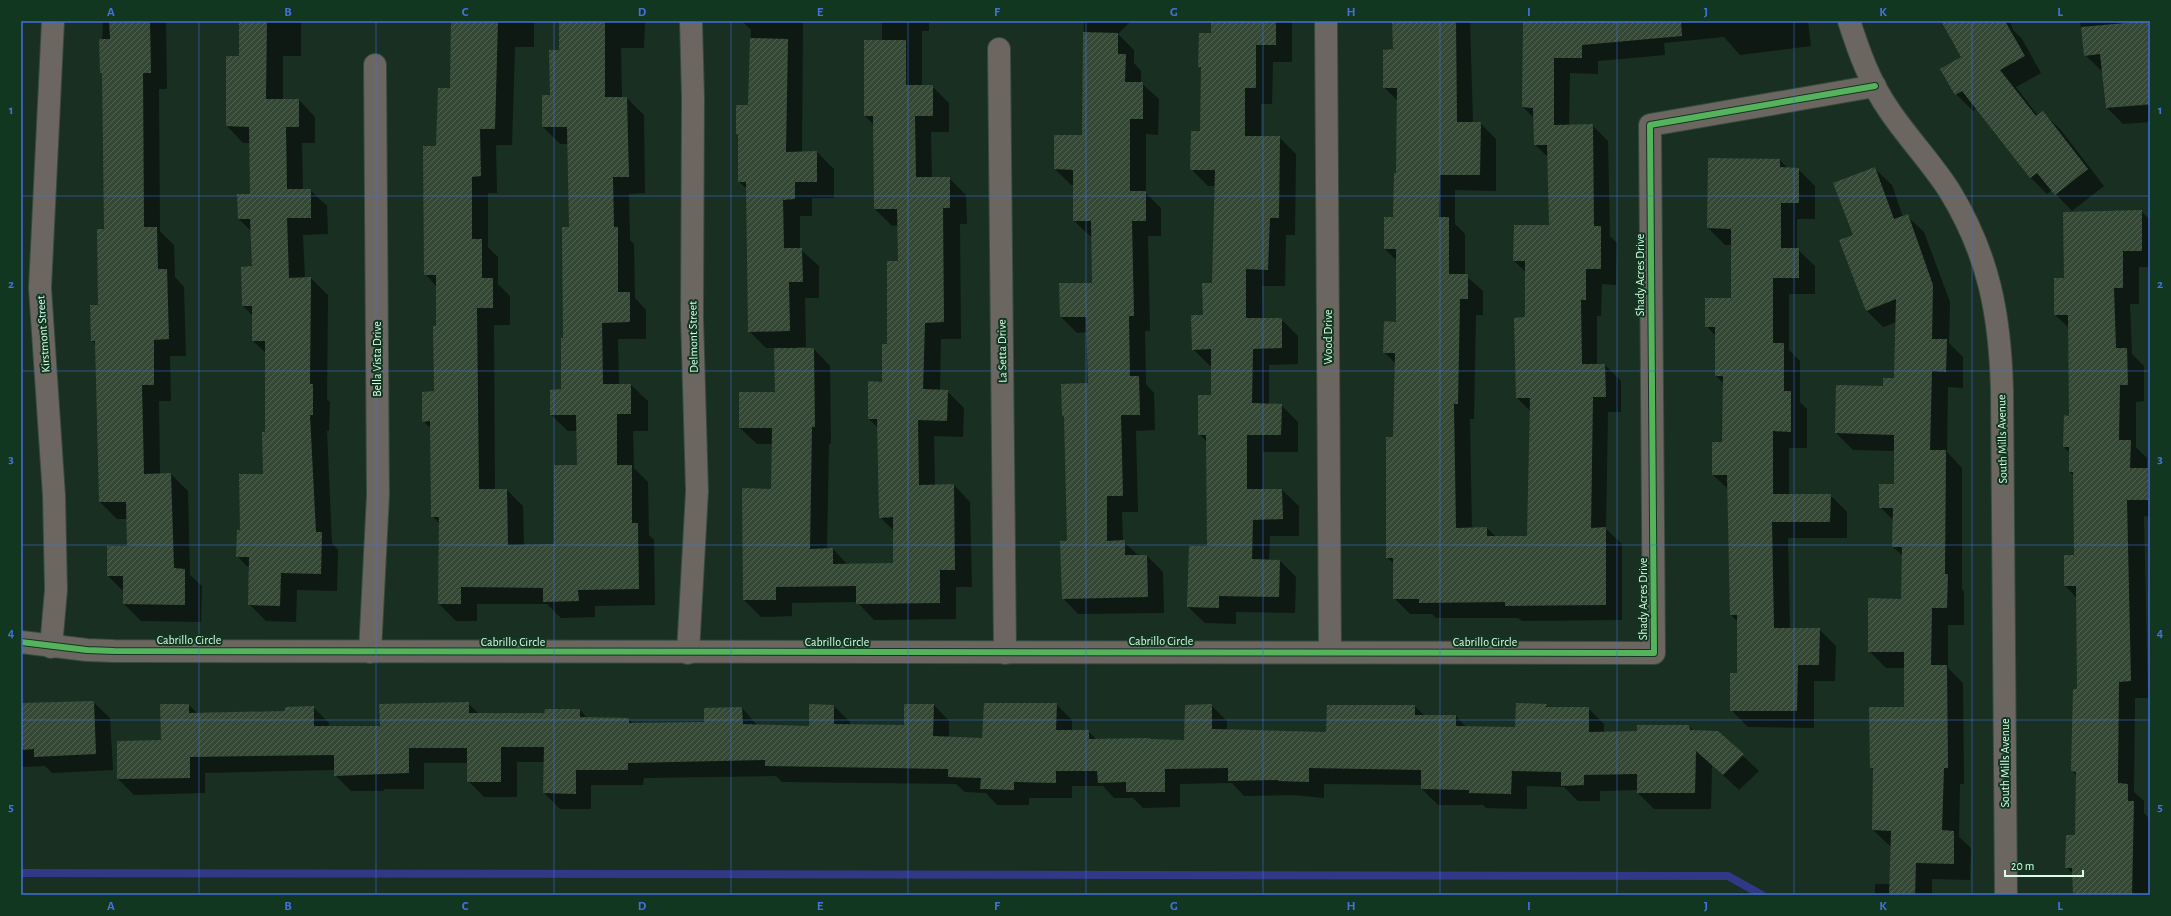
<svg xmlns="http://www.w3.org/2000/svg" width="2171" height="916" viewBox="0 0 2171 916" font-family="'Alegreya Sans',sans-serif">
	<defs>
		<pattern id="building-hatch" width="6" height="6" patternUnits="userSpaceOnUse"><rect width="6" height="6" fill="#354836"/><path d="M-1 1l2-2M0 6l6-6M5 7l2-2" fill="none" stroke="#526353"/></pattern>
	</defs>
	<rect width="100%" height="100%" fill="#192f22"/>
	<!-- shadow -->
	<g fill="#0007">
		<path d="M103,21H166L167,89H159L160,231L174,245L175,277L184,287L186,356H170L171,401H159L160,474H171L188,491L190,575L202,586L201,622L141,621L124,604V592L108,576L128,547V519H117L100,502L96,345L92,341L99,306L105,230L104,75L101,73Z"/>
		<path d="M240,21H301V56H283V100H299L315,117V143H302L303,190H310L327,206L328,234L303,235L305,278H311L328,295L327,399L330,402L329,431H327L332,543L338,550L337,591L297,590L296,622L266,621L249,604L250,569L237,556L241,531L264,475L266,433V353L253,341V316L243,306L253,267L252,232L239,219L251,195L250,143H243L227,126V57H240Z"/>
		<path d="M452,21H534V47H515L512,145H496L497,193H488V247L498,257V284L510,296V325H494L495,490H507L523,506L524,546L555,545L578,466L577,431H568L551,415L562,390L570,228L568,144H560L543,127L560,51V21L645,22L644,48H621L622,98H627L644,115L645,193L629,194L630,240L634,244L635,298L646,310V339H618L619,385H631L648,401V431H633L634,468L648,482L649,535L654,540L655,605L595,606V617L561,618L547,604H477V621H456L439,604L440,524L432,516L431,429L423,421L435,392L437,287L425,274L437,147L451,89Z"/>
		<path d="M742,21H803L802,152H817L834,169V198H812V216H800V249L819,266V298H805L806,347H798V349H814L830,366L831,444H829L827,549H833L848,565L894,564V531L880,517L878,428L869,419L883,383L899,262V225L892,226L875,209L874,125L865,116L882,41V21H929V31H922V86H932L949,103V132H931L932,178H949L966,195L967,224H960L961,339H941L940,391H947L964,408L963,437L934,436L935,486L954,485L970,502L972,587H956V619L874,620L857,602L792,603V616L761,617L744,600L772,490L773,444H757L740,428L776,393L775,348H766L749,331L747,189L739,182L737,106H749L751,30Z"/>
		<path d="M1084,21H1131L1118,34L1134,50V63L1141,71V83L1159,99L1158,135L1146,134V193L1161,208V236H1148L1150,331H1145L1146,384L1154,393L1155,430L1136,431L1138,512H1122L1123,541L1139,556H1147L1163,572L1164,613L1078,614L1063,598L1068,542L1065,418L1063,416L1089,384L1088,332L1077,333L1061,317L1093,284L1092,236H1090L1074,221V185H1071L1055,169L1083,136Z"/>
		<path d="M1212,21H1292V62H1273L1272,104H1261V137H1279L1296,154L1295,235H1286L1285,286H1262L1263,319H1281L1298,336V364L1269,365V405H1281L1298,422V452H1263V490H1282L1299,506V536H1270L1269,560H1279L1296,577L1295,613L1236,612V624L1205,623L1188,607L1208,547L1207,442L1199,434L1212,396V366H1210L1193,349L1213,284L1215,186H1208L1191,169L1201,132L1202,69L1199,66L1212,34Z"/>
		<path d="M1393,21H1470L1473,123H1480L1496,139V191L1455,190V224L1465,234V275L1483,291V315H1476L1474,419H1470L1472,529L1487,528L1496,537H1528L1530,411L1517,398L1526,318V272L1514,261L1550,226L1549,158L1534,144V118L1523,107L1524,21H1808L1811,46L1740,55L1724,37L1664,43L1665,55L1598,61V74L1570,73L1569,125H1592L1608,141L1610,236L1617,243L1616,285L1602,284L1601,316H1597V365H1605L1621,381V412H1608L1606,529L1622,544V620L1522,621L1518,618H1436L1432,614H1410L1394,598V564L1387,557L1394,438L1396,364L1384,352L1397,323V261L1385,249L1394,218L1397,174L1398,101L1384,87L1394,50Z"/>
		<path d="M1942,21H2010L2013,30L2022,39L2041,73L2016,87L2038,116L2043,113L2060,129L2104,186L2072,211L2052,190L2047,194L2031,178L1977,108L1973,111L1956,94L1962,58Z"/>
		<path d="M2080,21H2128V24L2148,22L2150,24V103L2120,105V107L2150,105V122L2123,124L2106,107L2103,72L2085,55Z"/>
		<path d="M1780,160L1788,169H1798L1815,186V219H1797V249L1815,266V294H1789V350L1800,361V402L1807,409V448H1789V495H1830L1847,512V538H1788L1790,629H1819L1836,646L1835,681H1814V728L1748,727L1731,710L1738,674V622L1731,615L1728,489L1713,475L1723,443L1724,384L1716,376V336L1706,326L1732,299V245H1725L1708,228Z"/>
		<path d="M1875,169L1892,185L1903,217L1907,216L1924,232L1950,302L1949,343L1963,357V388L1948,387L1947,452L1962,468V589L1964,592V625H1948V668L1963,683L1964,784H1960L1959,837L1971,848L1970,880L1932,879V895H1875V884H1890L1891,847L1873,830L1874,771L1871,768L1905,708V668H1886L1869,651L1902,600L1903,556L1893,547L1894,521L1880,507L1895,485V451L1853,450L1836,433L1884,387L1895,379L1897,322L1883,327L1866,310L1854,236Z"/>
		<path d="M2142,212L2150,220V267H2139V304H2130L2132,354L2144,366V401L2136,402V447L2147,458V469L2150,471V517L2144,516L2148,698H2135L2134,792L2144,801V813L2150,819V895H2074L2073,874L2066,867L2076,836L2077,776L2072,771L2078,690L2077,598L2065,586V556H2075L2074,476L2070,472V453L2064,447L2070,417L2069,328L2055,315L2065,279Z"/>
		<path d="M93,702L110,718L113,770L52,773L45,766L23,767L21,765V704Z"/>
		<path d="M468,703L479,714H545L580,710L588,719H628L634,724L705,723L742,708L758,726L810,727L834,706L850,722V725L905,726L934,705L949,721V738L983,739L1056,704L1072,720V731H1088L1097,740L1150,739L1152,740L1185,741L1211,705L1227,721V731L1327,733L1414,706L1425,716H1456L1466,727L1516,729L1546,705L1550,708H1588L1604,724V733L1638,732L1689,726L1694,731L1718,732L1759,771L1739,790L1712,765L1711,809H1654L1638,793V790L1600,791V801H1578L1564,787L1527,786V809L1486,808L1483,805H1438L1422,789V785L1324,784V798L1293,795L1244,796L1232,783L1180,784V807L1143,808L1133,798H1114L1103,786H1072V798H1029V805H997L986,793L965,792L956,784L782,782L776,776L644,778L643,785H591V809H560L544,793L545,762H517V797H484L468,781V763H424V789H384V791H351L335,775V770L205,773V793L134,795L118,779L162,741L189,705L198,714L286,712L313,707L329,723V727H381Z"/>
	</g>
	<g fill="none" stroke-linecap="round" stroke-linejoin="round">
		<!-- stream -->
		<path stroke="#313886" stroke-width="8" d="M21,873L1728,876L1762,895"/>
	</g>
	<!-- building -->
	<g fill="url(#building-hatch)">
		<path d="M109,21H150L151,73H143L144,227H157L158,269H167L169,339L154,340V385H142L144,474L171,473L174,568L185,569V605L123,604V576H107V546H127L126,502H99L95,341H91L90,305H98L97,229H104L102,73H100L99,39H110Z"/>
		<path d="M239,21H267L266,99H299V127H286L287,189H311V218H287L289,278L311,277L310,384H313V415H310L316,532H322L321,574L281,573L280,606L248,605L249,557H236L237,530H240L239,474H263L262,432H265V341H252V306H242L241,267L252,266L250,219H238L237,194H250L249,127L226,126V56H239Z"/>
		<path d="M451,21H498L495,129H480L481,176L472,177V239H482V278H493V308H477L479,489H507L508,545L554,544V465H577L576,415H550V390L561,389V338H563L562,227H569L567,127H542V95H550L549,50H559V21H605V97H627L629,177H613L614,227H618V292H630V322L602,323L603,384H631V414H617V465H632V523H638L639,589L578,590L579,601L543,602V588L461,587V604H438L439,517H431L430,421L422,422V392L434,391L433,326H436V275H424L423,146H436L438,88H450Z"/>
		<path d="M1211,21H1276V45H1256V88H1245V136H1280L1279,218H1270L1268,270L1246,269V318H1282V348L1253,349L1252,403L1282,404L1281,435H1247V489H1282L1283,519L1253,520L1252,559L1280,560L1279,597L1219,596V608L1187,607L1189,546H1207L1206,435H1198V395H1211V349L1192,350L1191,315H1203L1202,283H1212L1215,170H1190L1191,131H1200L1201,67H1198L1199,33H1211Z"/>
		<path d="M1392,21H1456L1457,122H1481L1480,175H1440L1439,217H1449V274H1468V299H1460L1458,404H1454L1456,528L1487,527V536H1527L1530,398H1516L1514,318L1525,317V261H1513L1514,225H1549L1547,145H1534L1533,108L1522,107L1523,21H1681L1682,36L1582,45V58H1554V125L1593,124L1594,226H1601V269H1586V300H1581L1582,364H1605L1606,397H1593L1591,528L1606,527V605L1505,606V602L1419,603V599H1393V558H1386V437H1393L1395,353H1383L1384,321L1396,322V249H1384V217H1393L1394,173H1396L1397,88H1383V50L1393,49Z"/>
		<path d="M1941,21H2005L2025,56L2000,70L2036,116L2043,111L2088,169L2055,195L2037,173L2030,178L1962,91L1955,95L1940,69L1961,57Z"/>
		<path d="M2148,21L2150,104L2106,108L2100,54L2084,56L2081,27Z"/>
		<path d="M1083,32L1118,33V54H1126L1125,82H1143V119H1130V191H1146V221H1132L1134,316H1129L1130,376H1139L1140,415H1121L1123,496H1107V541L1125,540V555H1147L1148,597L1062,599L1060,541H1067L1064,416H1062L1061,384L1088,383L1086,317H1060L1059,283H1092L1091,221H1073V170L1054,169V135H1082Z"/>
		<path d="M750,38L788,39L786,152L817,151V182H795V199L783,200L784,248H802L803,282H789L790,331L748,332L746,182H738V134H736V105H748Z"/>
		<path d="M864,40H906V85H933V116H915L916,177H950V208H943L944,322L925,323L923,389L948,390L947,421L918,420L919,485L954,484L955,570H940V603L856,604V586L776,587V600H743L742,488L771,489L772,428H739V392H775L774,348H814L815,427H812L810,549L833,548V564L893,563V517L879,518L877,419H868V381L882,382V344H887V261H898L897,209H874L873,116H864Z"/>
		<path d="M1708,158L1780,159V167L1799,168V203H1781V248H1799V278H1773V343H1784V391H1791V432L1773,431V494H1831L1830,522H1772L1774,628H1820L1819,665H1798L1797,711H1730V673H1737V615H1730L1727,475H1712V442H1722L1723,376H1715V327H1705V298H1731V229L1707,228Z"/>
		<path d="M1875,167L1894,219L1908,214L1933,285L1932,339H1947L1946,372L1932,371L1930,450H1946L1945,574H1948L1947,608H1932L1931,665H1947L1948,768H1944L1942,830L1954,831V864L1916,863L1915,895H1889L1891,831L1872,830L1873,768H1870L1869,707H1904V652H1868V598L1901,599L1902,547H1892L1893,508H1879V484H1894V435L1835,433L1836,385L1883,386V378H1894L1896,299L1866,311L1839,240L1853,235L1833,183Z"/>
		<path d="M2142,210V251H2123V288H2114L2116,348H2127L2128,385H2120L2119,440H2131L2130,468H2148V500H2127L2131,681L2119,682L2118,783L2128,784V801H2134L2132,895H2073L2072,868H2065L2066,835H2075L2076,772L2071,771L2073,689H2077L2076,586H2064V555H2074L2073,472H2069V447H2063L2064,415L2069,416L2068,315H2054V278H2064L2063,212Z"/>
		<path d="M94,701L96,754L34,757V749L21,750V703Z"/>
		<path d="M469,702V713H544L545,709H580V717L629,718V723L704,722V708L742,707L743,724L809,726V704L834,705V724L904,725V704H934L933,736L982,738L984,703H1057L1056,730H1089V739L1150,738V739L1184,740L1185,705L1212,704V729L1326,732L1327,705H1415V715H1456V726L1515,727L1516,703L1547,704L1546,707H1589V732L1637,731V725H1689L1690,730L1718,731L1744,754L1723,775L1696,751L1695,793H1637V774L1584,775V785L1561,786V772L1512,771L1511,794L1469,793V790L1421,789V770L1309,768V782L1278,781V780L1228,781V768L1165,769V792H1126V782L1098,783L1097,771H1056V783L1014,782V790L980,789L981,778L948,777V769L765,766V760L628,763V770H576V794L543,793L544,747H501V782H467V748H409V773L334,776V755L190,757V778L117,779V741L161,740L160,704H189V713L285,711V707L314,706V726H380L379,704Z"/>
	</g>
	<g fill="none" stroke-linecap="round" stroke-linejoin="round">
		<!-- minor casing -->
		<g stroke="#364a3e" stroke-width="24">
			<g id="minor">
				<path d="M1326,21L1330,652"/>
				<path d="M1849,21C1859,52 1870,83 1889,110C1907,137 1931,162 1949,190C1989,255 2000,315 2002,390L2006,895"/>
				<path d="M999,49L1005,653"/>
				<path d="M21,642L87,650L114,651L1654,653L1650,125L1875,86"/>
				<path d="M51,647L56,590L54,496L40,288L53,21"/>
				<path d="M370,652L378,495L375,65"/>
				<path d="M688,653L697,491L692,318L693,98L691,21"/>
			</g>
		</g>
		<!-- minor -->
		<use href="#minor" stroke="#6c6660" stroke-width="22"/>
		<!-- cycleway casing -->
		<g stroke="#113721" stroke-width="8">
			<path id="cycleway" d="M21,642L87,650L114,651L1654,653L1650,125L1875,86"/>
		</g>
		<!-- cycleway -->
		<use href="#cycleway" stroke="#56b35d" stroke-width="6"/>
	</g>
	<!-- grid -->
	<path fill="none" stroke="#4371db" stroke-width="1" stroke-opacity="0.55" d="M199,21V895M376,21V895M554,21V895M731,21V895M908,21V895M1086,21V895M1263,21V895M1440,21V895M1617,21V895M1794,21V895M1972,21V895M21,196H2150M21,371H2150M21,545H2150M21,720H2150"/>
	<g text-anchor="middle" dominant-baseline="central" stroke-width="4" stroke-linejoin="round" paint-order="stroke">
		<!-- street labels -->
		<g font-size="12" fill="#dafee5" stroke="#113721">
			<text transform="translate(1640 275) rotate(-90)">Shady Acres Drive</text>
			<text transform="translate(43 334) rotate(-94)">Kirstmont Street</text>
			<text transform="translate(693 337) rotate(-91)">Delmont Street</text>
			<text transform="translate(1328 337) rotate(-90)">Wood Drive</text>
			<text transform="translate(1002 351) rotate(-91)">La Setta Drive</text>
			<text transform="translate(377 359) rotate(-90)">Bella Vista Drive</text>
			<text transform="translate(2002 439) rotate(-91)">South Mills Avenue</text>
			<text transform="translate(1643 599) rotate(-90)">Shady Acres Drive</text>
			<text x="189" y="640">Cabrillo Circle</text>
			<text x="1161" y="641">Cabrillo Circle</text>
			<text x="513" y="642">Cabrillo Circle</text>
			<text x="837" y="642">Cabrillo Circle</text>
			<text x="1485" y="642">Cabrillo Circle</text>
			<text transform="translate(2005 763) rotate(-90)">South Mills Avenue</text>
		</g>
	</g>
	<!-- border -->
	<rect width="2171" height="916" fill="none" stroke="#113721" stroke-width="44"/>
	<!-- scale -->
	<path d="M2005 870v6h78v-6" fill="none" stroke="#dafee5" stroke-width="2"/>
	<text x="2011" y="870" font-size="12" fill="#dafee5" stroke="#113721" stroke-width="3" paint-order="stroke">20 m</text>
	<rect x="22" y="22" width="2127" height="872" fill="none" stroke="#4371db" stroke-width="1.5"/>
	<g font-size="13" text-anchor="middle" font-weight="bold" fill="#4371db">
		<text x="111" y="16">A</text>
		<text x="288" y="16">B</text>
		<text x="465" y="16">C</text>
		<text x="642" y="16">D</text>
		<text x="820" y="16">E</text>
		<text x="997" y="16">F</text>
		<text x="1174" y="16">G</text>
		<text x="1351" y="16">H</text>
		<text x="1529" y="16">I</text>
		<text x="1706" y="16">J</text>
		<text x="1883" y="16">K</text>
		<text x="2060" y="16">L</text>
		<text x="11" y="114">1</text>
		<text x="2160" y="114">1</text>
		<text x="11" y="288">2</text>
		<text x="2160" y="288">2</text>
		<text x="11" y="463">3</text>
		<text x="2160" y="463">3</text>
		<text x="11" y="637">4</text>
		<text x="2160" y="637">4</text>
		<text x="11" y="811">5</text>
		<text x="2160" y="811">5</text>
		<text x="111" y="910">A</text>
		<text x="288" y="910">B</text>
		<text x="465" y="910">C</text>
		<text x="642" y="910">D</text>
		<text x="820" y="910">E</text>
		<text x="997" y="910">F</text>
		<text x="1174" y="910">G</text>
		<text x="1351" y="910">H</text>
		<text x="1529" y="910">I</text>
		<text x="1706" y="910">J</text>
		<text x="1883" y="910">K</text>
		<text x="2060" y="910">L</text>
	</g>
</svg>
